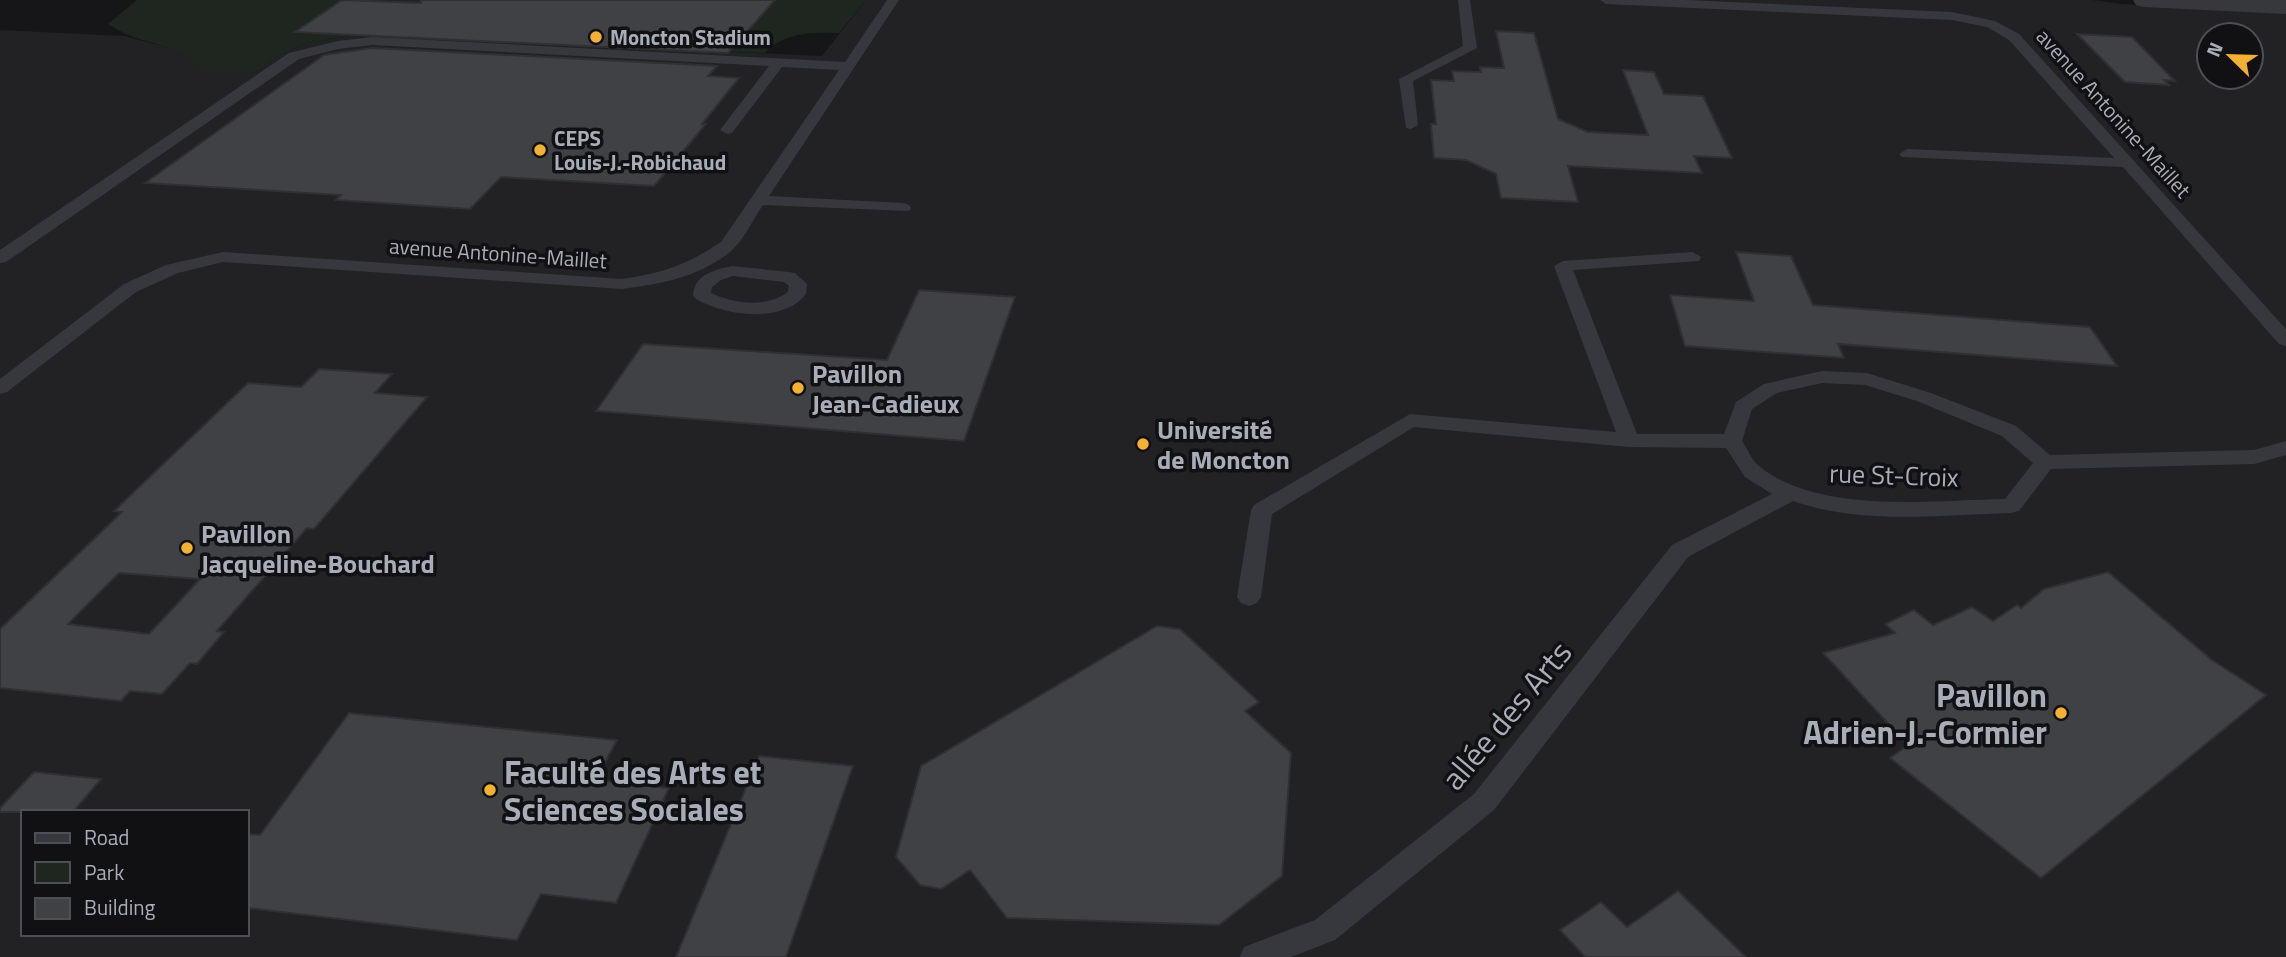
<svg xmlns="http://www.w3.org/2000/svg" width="2286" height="957" viewBox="0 0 2286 957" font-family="'Titillium Web',sans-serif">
	<rect width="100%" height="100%" fill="#161618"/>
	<!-- built -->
	<path fill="#222225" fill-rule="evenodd" d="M866,0H2092L2122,4L2286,13V957H0V30L124,36L177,50L194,60L253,73L280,55L305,43L357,35L822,56ZM2209,35H2251V77H2209ZM23,812H247V934H23Z"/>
	<!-- green -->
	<path fill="#1e261f" d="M137,0H866L839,33C812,32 784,32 765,53L357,35L305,43L280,55L253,73L202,71C179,41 139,46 108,24Z"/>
	<!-- building -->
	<g fill="#404145" stroke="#303034" stroke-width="2" fill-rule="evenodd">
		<path d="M342,0L421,3V0H775L728,53L295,32Z"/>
		<path d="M1496,31L1534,33L1558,119L1588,132L1648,135L1623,70L1654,72L1664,94L1703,96L1732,158L1694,156L1702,173L1568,166L1578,202L1501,198L1496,174L1466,160L1434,158L1431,124H1436L1431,80L1454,81L1452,71L1481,72L1480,67L1504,68Z"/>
		<path d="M2077,34L2132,37L2175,81L2164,80L2169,85L2125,82Z"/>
		<path d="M372,48L717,66L708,76L739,78L702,124H706L654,186L501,177L470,209L336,200L341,195L145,183L324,55Z"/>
		<path d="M1736,252L1791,256L1813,305L2090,327L2117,366L1838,344L1844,358L1685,346L1670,295L1754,301Z"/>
		<path d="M919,290L1015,297L964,441L596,411L643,344L887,360Z"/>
		<path d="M319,369L392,374L375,393L427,397L314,529L307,528L217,631L224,632L197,664L190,663L162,694L130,691L121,701L0,688V629L122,512L114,511L248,383L301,387ZM119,573L200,579L149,634L68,624Z"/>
		<path d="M2108,572L2212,660L2266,695L2041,878L1890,758L1908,745L1823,653L1895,633L1885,624L1914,610L1933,625L1972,607L1993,621L2017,605L2021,608L2044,589Z"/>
		<path d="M1157,626L1180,629L1259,702L1245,711L1291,753L1282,876L1219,925L1007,918L970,870L941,889L920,885L896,857L921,766Z"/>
		<path d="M349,713L617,740L596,780L669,788L616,903L541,894L517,940L247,908V834L260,835Z"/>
		<path d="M759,756L853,766L786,957H676Z"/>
		<path d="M34,772L101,779L73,812H0V808Z"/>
		<path d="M1678,891L1746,957H1585L1560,930L1601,902L1627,927Z"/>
	</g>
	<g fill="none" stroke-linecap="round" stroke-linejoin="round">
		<!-- service -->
		<g fill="#37383d" fill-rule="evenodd">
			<path d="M887,0H899L769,196L903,203L909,205L911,208L909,211L763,205C753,219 744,240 731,251C700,277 661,284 622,289L223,262L178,273L136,292L7,392L0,394V379L124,284L166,265L223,252L622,279C660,274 689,264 721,242L839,70L782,67L732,133L727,134L720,130L769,66L372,45L338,49L299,59L6,262L0,263V250L289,53L338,41L372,37L845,62Z"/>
			<path d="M1458,0H1470L1477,48L1413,81L1418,125L1411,129L1406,128L1399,79L1463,46Z"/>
			<path d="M1600,0H1686L1952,12L1995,21L2019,34L2286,329V346L2279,344L2123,167L1902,157L1899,154L1907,149L2114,158L2009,40L1987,27L1952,20L1606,4Z"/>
			<path d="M1693,252L1701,257L1699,261L1573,270L1637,434H1724L1736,402L1764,384L1822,371L1867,373L1931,393L2016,426L2050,455L2254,450L2286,441V455L2254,464L2051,469L2019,511L2011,513C1940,515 1861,525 1793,501L1688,557L1494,810L1335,940L1291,957H1240L1244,947L1315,920L1474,794L1672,545L1772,494L1745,477L1726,448L1629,447L1414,427L1272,514L1261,597L1257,603L1249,606L1241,603L1237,597L1251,510L1254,505L1410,414L1616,432L1554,266L1563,261ZM1822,383L1865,385L1917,401L2002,436L2033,463L2005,499C1931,500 1822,515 1760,467C1752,461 1748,450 1742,441L1752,409L1777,393Z"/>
			<path d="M732,266L789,272L795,273L807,284L806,294C783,324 725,316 696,299L693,295C695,274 714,270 732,266ZM733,276L784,282L789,286L788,292C767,308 734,304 711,293L712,287L721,280Z"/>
		</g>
		<!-- minor -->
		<path fill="#37383d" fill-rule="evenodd" d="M2133,0H2286V14L2144,7L2136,5Z"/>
	</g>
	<!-- markers -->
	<g fill="#f2b134" stroke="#111113" stroke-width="2.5">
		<circle cx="596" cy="37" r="7"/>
		<circle cx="540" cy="150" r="7"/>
		<circle cx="798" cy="388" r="7"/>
		<circle cx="1143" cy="444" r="7"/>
		<circle cx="187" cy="548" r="7"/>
		<circle cx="2061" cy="713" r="7"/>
		<circle cx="490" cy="790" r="7"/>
	</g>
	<g text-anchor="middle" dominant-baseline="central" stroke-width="7" stroke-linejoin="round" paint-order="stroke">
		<!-- far-poi labels -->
		<g font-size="21" font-weight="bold" fill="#a8adb8" stroke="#111113" text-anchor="start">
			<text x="610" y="37">Moncton Stadium</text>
			<text x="554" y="138">CEPS<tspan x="554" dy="24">Louis-J.-Robichaud</tspan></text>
		</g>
		<!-- far-street labels -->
		<g font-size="21" fill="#a8adb8" stroke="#111113">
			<text transform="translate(2114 113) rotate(48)">avenue Antonine-Maillet</text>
			<text transform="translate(498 253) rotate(4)">avenue Antonine-Maillet</text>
		</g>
		<!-- poi labels -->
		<g font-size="26" font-weight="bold" fill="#a8adb8" stroke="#111113" text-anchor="start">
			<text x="812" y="373">Pavillon<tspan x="812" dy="30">Jean-Cadieux</tspan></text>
			<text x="1157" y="429">Université<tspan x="1157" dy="30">de Moncton</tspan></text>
			<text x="201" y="533">Pavillon<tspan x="201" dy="30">Jacqueline-Bouchard</tspan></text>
		</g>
		<!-- street labels -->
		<g font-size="26" fill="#a8adb8" stroke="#111113">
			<text transform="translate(1894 475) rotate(2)">rue St-Croix</text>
		</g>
		<!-- near-poi labels -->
		<g font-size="32" font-weight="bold" fill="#a8adb8" stroke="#111113" text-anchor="end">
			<text x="2047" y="695">Pavillon<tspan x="2047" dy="37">Adrien-J.-Cormier</tspan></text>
			<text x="504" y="772" text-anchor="start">Faculté des Arts et<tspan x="504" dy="37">Sciences Sociales</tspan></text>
		</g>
		<!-- near-street labels -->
		<g font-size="32" fill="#a8adb8" stroke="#111113">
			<text transform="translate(1506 715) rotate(-50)">allée des Arts</text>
		</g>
	</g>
	<!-- legend -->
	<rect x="21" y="810" width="228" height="126" fill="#111113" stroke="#4d4f55" stroke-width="2"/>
	<rect x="35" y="833" width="35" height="10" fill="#37383d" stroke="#4d4f55" stroke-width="2"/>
	<text x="84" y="845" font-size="21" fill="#a8adb8">Road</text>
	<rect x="35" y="862" width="35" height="21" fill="#1e261f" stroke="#4d4f55" stroke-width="2"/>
	<text x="84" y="880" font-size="21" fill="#a8adb8">Park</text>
	<rect x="35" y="898" width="35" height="21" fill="#404145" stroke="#4d4f55" stroke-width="2"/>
	<text x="84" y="915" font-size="21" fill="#a8adb8">Building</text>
	<!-- north arrow -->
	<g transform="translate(2230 56) rotate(293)"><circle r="33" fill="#111113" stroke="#4d4f55" stroke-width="2"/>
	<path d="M0-5L12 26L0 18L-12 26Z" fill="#f2b134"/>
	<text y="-10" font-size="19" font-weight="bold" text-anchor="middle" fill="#a8adb8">N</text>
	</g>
</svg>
